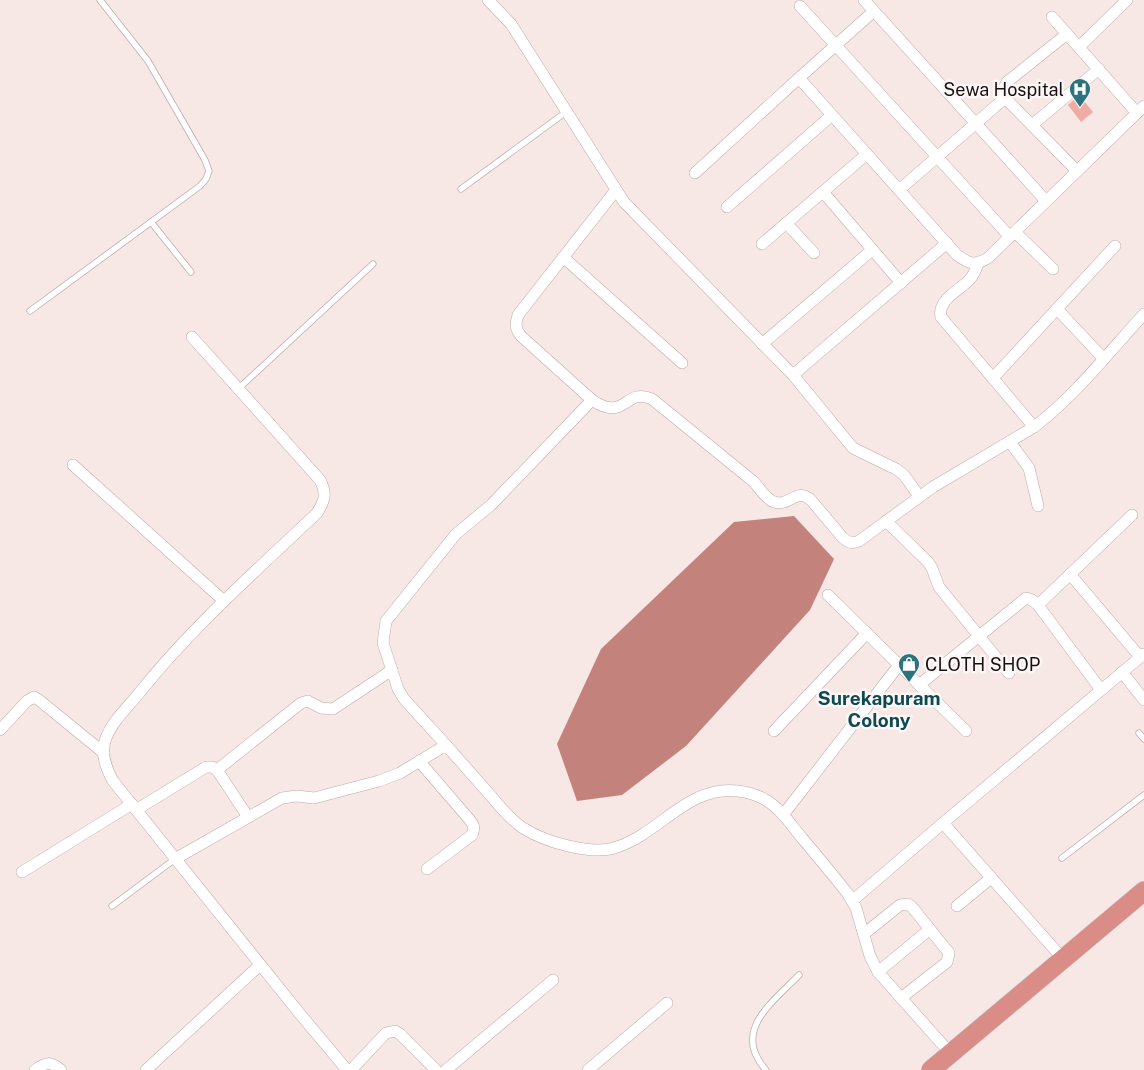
<svg xmlns="http://www.w3.org/2000/svg" width="1144" height="1070" viewBox="0 0 1144 1070" font-family="'Public Sans',sans-serif">
	<rect width="100%" height="100%" fill="#f7e7e5"/>
	<!-- water -->
	<path fill="#c3837c" d="M794,516L834,559L810,610L686,746L622,795L577,801L557,744L601,649L734,522Z"/>
	<!-- building -->
	<path fill="#eeaca4" d="M1079,95L1093,112L1081,122L1068,105Z"/>
	<g fill="none" stroke-linecap="round" stroke-linejoin="round">
		<!-- service casing -->
		<g stroke="#bcacab" stroke-width="7">
			<g id="service">
				<path d="M461,189L566,112"/>
				<path d="M151,222L191,272"/>
				<path d="M30,311L200,186L206,179L209,171L205,160L148,61L100,0"/>
				<path d="M238,389L373,264"/>
				<path d="M1139,733L1144,739"/>
				<path d="M1062,858L1144,795"/>
				<path d="M112,906L175,859"/>
				<path d="M766,1070C731,1031 772,1003 799,975"/>
			</g>
		</g>
		<!-- minor casing -->
		<g stroke="#bcacab" stroke-width="12">
			<g id="minor">
				<path d="M488,0L511,24L624,202L793,375L853,448L896,469L904,475L919,496"/>
				<path d="M864,0L1046,201"/>
				<path d="M800,6L1010,237"/>
				<path d="M1052,17L1137,113"/>
				<path d="M1067,34L1007,82C1004,88 1002,92 1005,98L1077,171"/>
				<path d="M1079,47L1127,0"/>
				<path d="M799,78L874,11"/>
				<path d="M1032,125L1099,69"/>
				<path d="M695,173L799,78L957,255C970,264 974,266 988,258L1144,106"/>
				<path d="M899,190L1005,98"/>
				<path d="M823,192L901,283"/>
				<path d="M727,207L832,115"/>
				<path d="M786,223L814,253"/>
				<path d="M1015,232L1053,269"/>
				<path d="M762,244L867,154"/>
				<path d="M563,257L682,363"/>
				<path d="M978,264C976,269 974,274 971,278C961,290 937,299 941,317L1034,427"/>
				<path d="M1057,309L1103,358"/>
				<path d="M192,337L320,480C327,494 325,500 317,513C256,571 193,626 140,692C129,706 113,720 106,738C100,753 106,768 113,781L300,1014L347,1070"/>
				<path d="M762,344L872,250"/>
				<path d="M793,375L947,243"/>
				<path d="M993,378L1115,246"/>
				<path d="M592,400L522,337C515,329 515,325 518,315L616,190"/>
				<path d="M1010,442L1029,468L1038,506"/>
				<path d="M73,465L224,601"/>
				<path d="M886,521L928,562L932,568L939,587L1009,673"/>
				<path d="M1070,574L1140,657"/>
				<path d="M828,595L966,731"/>
				<path d="M1038,605L1132,515"/>
				<path d="M1122,672L1144,700"/>
				<path d="M919,685L1026,598L1032,600L1038,605L1101,690"/>
				<path d="M0,730L27,701L34,697L39,700L104,753"/>
				<path d="M774,731L867,633"/>
				<path d="M446,745L404,699L398,689L383,643L386,621L456,534L491,505L592,400C626,423 624,387 652,399L754,482C759,488 766,499 774,502C790,507 796,487 811,500L843,538C849,543 852,544 859,541L933,487L1034,427C1075,396 1109,352 1144,314"/>
				<path d="M419,761L469,819C474,825 475,828 472,835L427,869"/>
				<path d="M217,770L301,703L308,701L321,708L333,709L392,670"/>
				<path d="M136,810L206,767H212L217,770L248,817"/>
				<path d="M783,815L899,665"/>
				<path d="M175,859L282,798L297,796L314,798L379,781L400,773L446,745C461,762 476,779 491,796C500,807 511,820 523,828C545,842 592,856 617,847C660,833 688,785 738,791C748,792 757,795 766,800C781,809 791,825 802,838C818,857 833,875 848,894L856,908L870,956L878,972L950,1053"/>
				<path d="M22,872L132,804"/>
				<path d="M852,901L943,823"/>
				<path d="M957,906L991,878"/>
				<path d="M864,934L900,905L908,904L912,907L949,953L947,962L901,998"/>
				<path d="M1063,959L943,823L1144,654"/>
				<path d="M878,972L930,929"/>
				<path d="M35,1070C46,1062 50,1061 61,1070"/>
				<path d="M146,1070L260,965"/>
				<path d="M351,1070L386,1033L395,1031L400,1034L436,1070"/>
				<path d="M446,1070L553,980"/>
				<path d="M588,1070L667,1003"/>
			</g>
		</g>
		<!-- trunk casing -->
		<g stroke="#cccbcb" stroke-width="20">
			<path id="trunk" d="M931,1070L1144,891"/>
		</g>
		<!-- service -->
		<use href="#service" stroke="#fff" stroke-width="5.5"/>
		<!-- minor -->
		<use href="#minor" stroke="#fff" stroke-width="11"/>
		<!-- trunk -->
		<use href="#trunk" stroke="#da8c86" stroke-width="19"/>
	</g>
	<!-- icons -->
	<defs>
		<g id="hospital-pin" transform="scale(1.125)"><path d="M0 17L-7.5 6A9.5 9.5 0 1 1 7.5 6Z" fill="#2b747d" stroke="#fdf6f6"/><path d="M-5-5h3v3.5h4V-5h3V5h-3V1.5h-4V5h-3Z" fill="#fff"/></g>
		<g id="shop-pin" transform="scale(1.125)"><path d="M0 17L-7.5 6A9.5 9.5 0 1 1 7.5 6Z" fill="#2b747d" stroke="#fdf6f6"/><path d="M-5-2.5h2.3a2.7 3.5 0 0 1 5.4 0H5L5.5 6h-11ZM-1.5-2.5h3a1.5 2.3 0 0 0-3 0Z" fill="#fff"/></g>
	</defs>
	<g fill-rule="evenodd">
		<use href="#hospital-pin" x="1080" y="89"/>
		<use href="#shop-pin" x="909" y="664"/>
	</g>
	<g text-anchor="middle" dominant-baseline="central" stroke-width="5" stroke-linejoin="round" paint-order="stroke">
		<!-- poi labels -->
		<g font-size="18" fill="#171211" stroke="#fdf6f6" text-anchor="end">
			<text x="1064" y="89">Sewa Hospital</text>
			<text x="925" y="664" text-anchor="start">CLOTH SHOP</text>
		</g>
		<!-- neighbourhood labels -->
		<g font-size="19" font-weight="bold" fill="#0b4a51" stroke="#fdf6f6">
			<text x="879" y="698">Surekapuram<tspan x="879" dy="22">Colony</tspan></text>
		</g>
	</g>
</svg>
